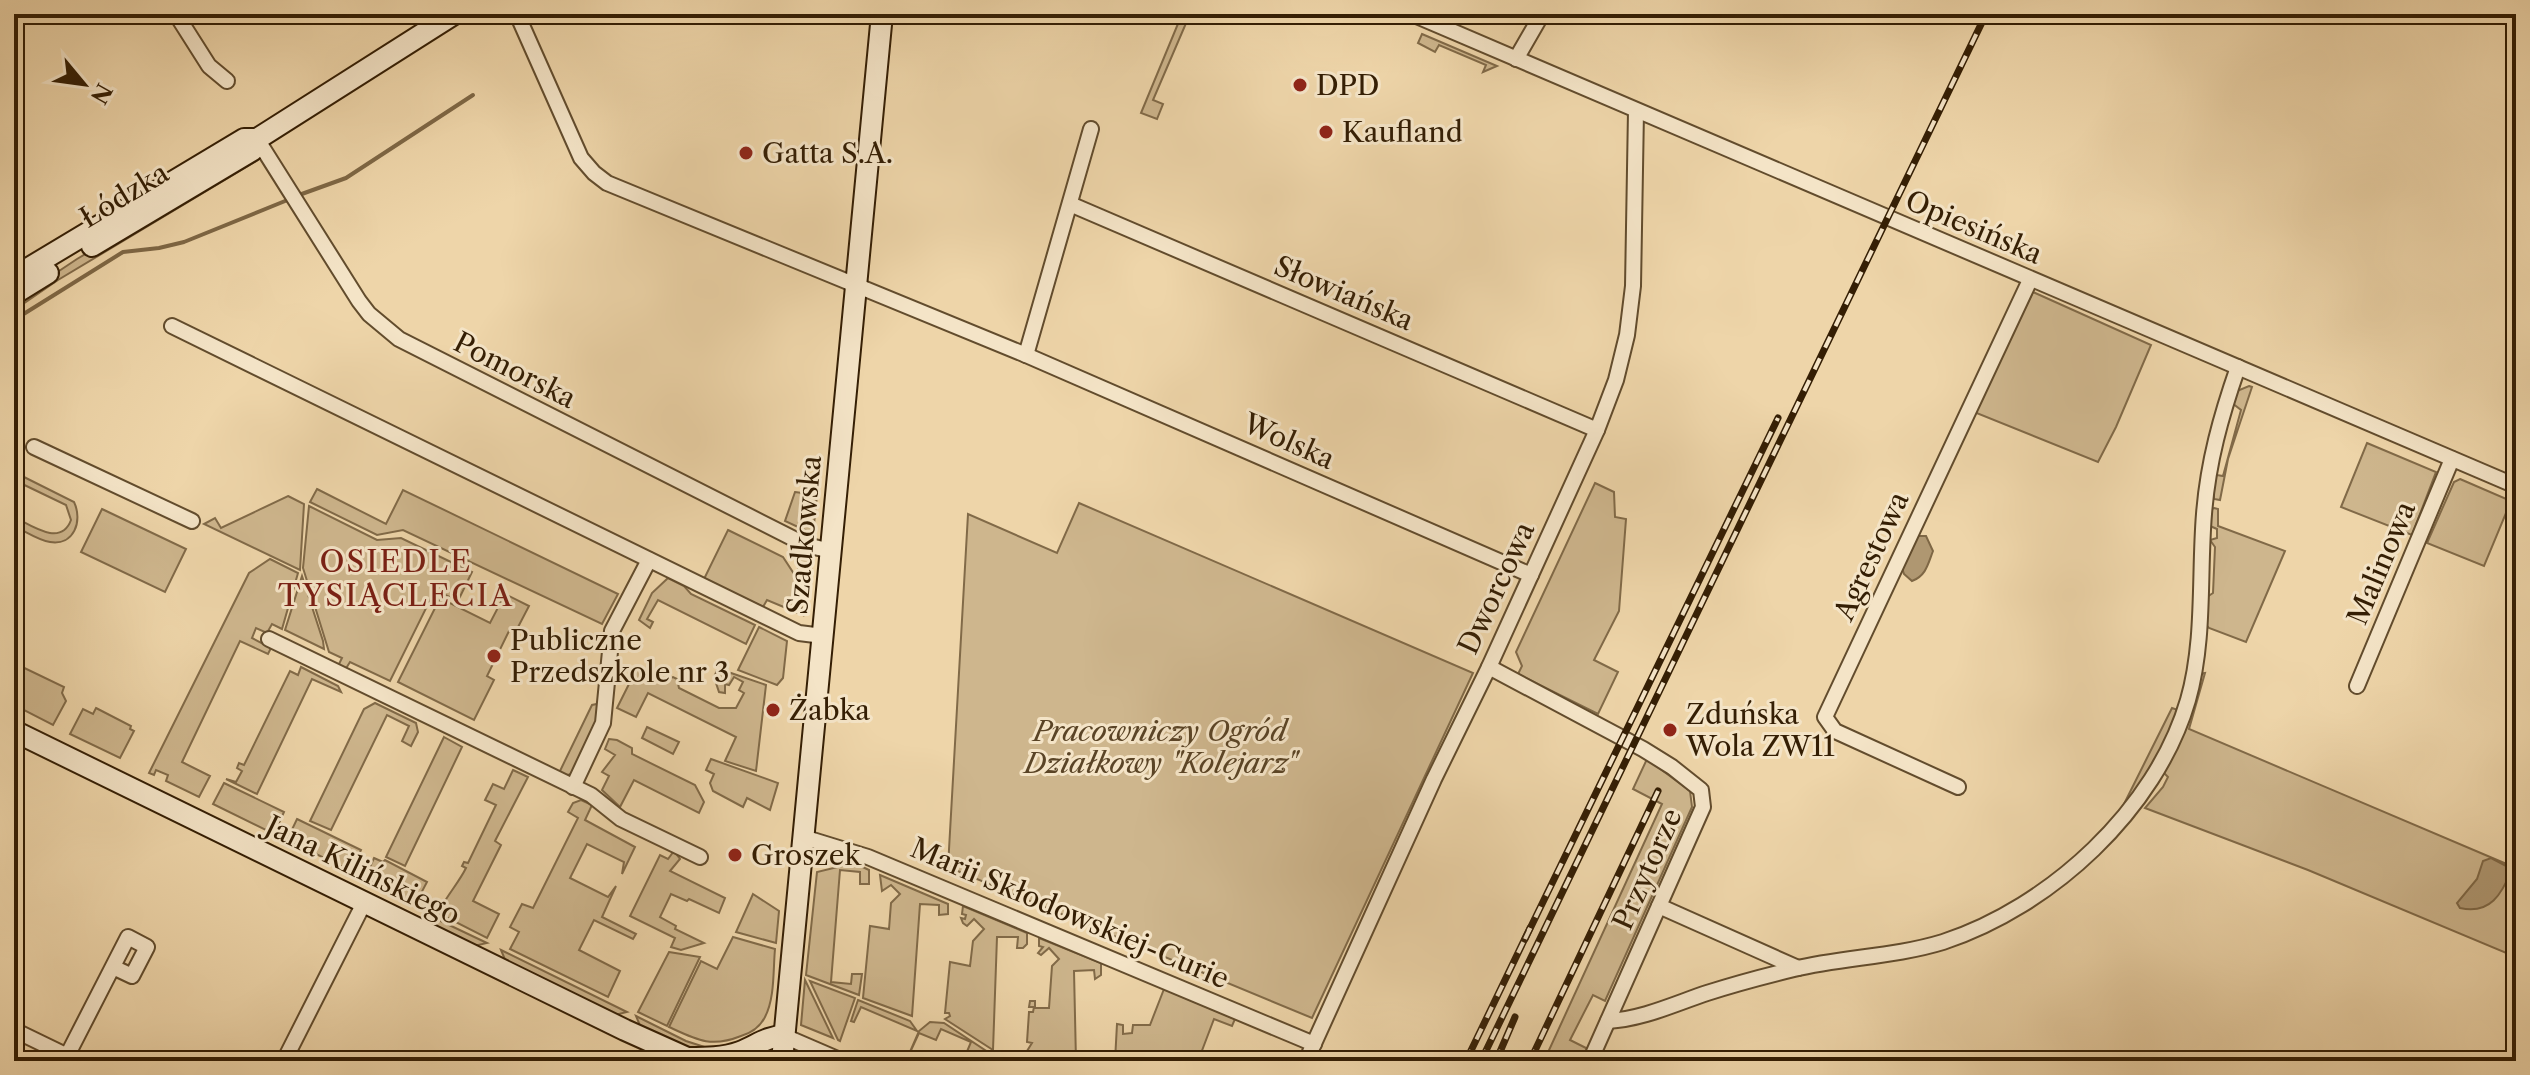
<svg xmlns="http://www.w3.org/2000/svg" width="2530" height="1075" viewBox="0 0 2530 1075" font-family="'Libre Caslon Text',serif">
	<rect width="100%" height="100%" fill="#eed5a9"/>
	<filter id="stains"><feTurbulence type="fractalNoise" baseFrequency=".0025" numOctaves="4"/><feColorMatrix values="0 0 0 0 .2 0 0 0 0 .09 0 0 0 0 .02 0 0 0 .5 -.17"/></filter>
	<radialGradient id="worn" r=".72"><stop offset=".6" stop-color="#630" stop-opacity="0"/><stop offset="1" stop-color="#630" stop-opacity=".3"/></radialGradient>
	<!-- green -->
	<g fill="#ceb68d" stroke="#816a48" stroke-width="2">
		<path d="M1182,14H1190L1153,100L1163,104L1157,119L1141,113Z"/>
		<path d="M1422,34L1497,66L1483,72L1486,65L1439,45L1435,52L1418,43Z"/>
		<path d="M249,157H257L258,160L58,280L14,310V301L77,259Z"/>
		<path d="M2033,292L2151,345L2116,427L2098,462L1974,412Z"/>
		<path d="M2249,386L2252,387L2228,459L2220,500L2214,499L2213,479L2217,475L2223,476L2241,410L2232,403L2237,391Z"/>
		<path d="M2367,443L2436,472L2412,535L2341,507Z"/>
		<path d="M14,472L74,502C83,521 74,546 50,542C38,540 25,531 14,526V517C32,526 61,547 71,520L66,505L14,480Z"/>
		<path d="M2460,479L2511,501L2484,566L2427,543L2454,482Z"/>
		<path d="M1595,483L1614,492L1615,517L1626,519L1619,611L1594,660L1618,672L1598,714L1518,674L1522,666L1516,652Z"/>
		<path d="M317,489L386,524L403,490L618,594L602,624L403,530L377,535L310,502Z"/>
		<path d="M795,492L817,495L813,534L785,521Z"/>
		<path d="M288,496L304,504L300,570L204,524L215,518L221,528Z"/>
		<path d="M1079,503L1473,673L1312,1018L948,867L968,514L1057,553Z"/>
		<path d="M309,506L377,540L401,538L472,572L458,601L435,590L390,681L350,662L345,670L338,666L342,658L329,652L303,568Z"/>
		<path d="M2214,508L2218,509V526L2285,551L2246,642L2209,628L2205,624L2207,597L2213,593L2215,547L2210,540L2217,538V529L2210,526L2211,510Z"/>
		<path d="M102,509L186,549L165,592L81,552Z"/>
		<path d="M728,530L783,557L796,577L803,615L767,600L763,607L704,579Z"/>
		<path d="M798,555L812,561L807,611L799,586Z"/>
		<path d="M270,559L298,573L282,629L272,624L267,633L256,628L252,638L271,648L268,654L240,641L182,762L210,776L199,797L166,781L168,775L156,770L154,775L149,773L249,573Z"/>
		<path d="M302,576L323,641L324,649L285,630Z"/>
		<path d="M668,578L684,586L691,594L755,625L746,644L658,600L647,619L653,622L650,628L639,620L652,593Z"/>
		<path d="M505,594L529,606L516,631L510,629L487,676L494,680L474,720L398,682L440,598L490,623Z"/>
		<path d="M759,627L787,641L783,678L777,685L738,670Z"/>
		<path d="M14,663L64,687L62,693L66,701L53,725L14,705Z"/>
		<path d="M638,666L641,670L664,681L673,677L677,679L679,688L719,708H736L744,693L739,690L743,682L734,677L729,685L725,684V693L719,692L714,677L719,666L726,670L725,674L729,676L731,673L766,685L756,771L725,761L736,737L648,693L636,717L617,708Z"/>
		<path d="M301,667L338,686L341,692L312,679L257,794L226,779L236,782L242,771L237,768L239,763L244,765L290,671L298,675Z"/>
		<path d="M2205,673L2189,729L2516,868V947H2514L2511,955L2308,870L2145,808L2163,787L2168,777L2163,772L2185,723L2199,674Z"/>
		<path d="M375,703L416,723L418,732L411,746L402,741L409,726L387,715L331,830L310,821L364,709Z"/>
		<path d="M597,704L599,708L593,735L572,774L562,776L559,773L592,705Z"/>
		<path d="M96,708L131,726L130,729L134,731L120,758L70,734L83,709L93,714Z"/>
		<path d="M2172,708L2178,710L2161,755L2120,812Z"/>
		<path d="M647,727L679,742L673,754L642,738Z"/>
		<path d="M444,737L462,747L405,866L386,857Z"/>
		<path d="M609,739L617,740L632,748V754L695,785L704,802L699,813L634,780L620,807L602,790L609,776L602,772L615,755L605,749Z"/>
		<path d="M711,759L778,783L770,810L747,798L743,807L713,791L710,783L714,774L706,770Z"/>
		<path d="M1647,759L1690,791L1692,807L1605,1001L1593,995L1570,1040L1588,1049L1581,1061H1544L1662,804L1633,789Z"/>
		<path d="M513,770L528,777L495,841L501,845L473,901L499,914L487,938L430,909L432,902L442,906C449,893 459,882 466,868L462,866L464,862L468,863L496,805L485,800L493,784L504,789Z"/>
		<path d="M224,783L284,812L274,834L213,804Z"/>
		<path d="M581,800L592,805L585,820L635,847L622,874L624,862L587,844L570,878L608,897L616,886L602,917L636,934L633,939L594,920L579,950L620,971L608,997L510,949L519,932L510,927L522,904L533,908L578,818L568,812L573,803Z"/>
		<path d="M297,819L361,850L351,871L287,840Z"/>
		<path d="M674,851L680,859L670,871L725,898L719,913L689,899L687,901L671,894L660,917L676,926L675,929L704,943L681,950L671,947L675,938L630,916L660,855L668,859Z"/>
		<path d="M374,858L383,862L385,860L427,882L417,901L413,902L365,878Z"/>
		<path d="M854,863L869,870V884H860V872L840,870L831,982L851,984L852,974H862L859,995L806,975L817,872Z"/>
		<path d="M880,875L948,904V914L939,915V905L920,904L912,1016L863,998L870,926L889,929L891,903L900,894L891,885L882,891Z"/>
		<path d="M753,894L779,911L776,943L736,932Z"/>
		<path d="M963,906L1027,933V944L1023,948H1017L1018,937H997L993,1050L945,1019L950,1016L949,1013H945L950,962L970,966L973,941L984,929L974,919L967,926L963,923L961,918L965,919L966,915L962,914Z"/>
		<path d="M426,914L487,943L474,946L429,924Z"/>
		<path d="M733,937L775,949C773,970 775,998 765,1017C760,1027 751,1033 741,1036C711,1048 697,1040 669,1027L701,961L717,969Z"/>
		<path d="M1039,938L1101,963V975L1095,979L1094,970L1074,971L1076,1061H1041L1027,1051L1032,1043L1027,1042L1029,1012H1033L1034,1007H1029L1030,1001H1035V1008H1049L1052,966L1059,959L1049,948L1041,955L1038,953L1043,947L1039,946Z"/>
		<path d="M501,950L627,1012L615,1015L506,962Z"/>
		<path d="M669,952L700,957L667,1026L638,1012Z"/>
		<path d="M805,980L833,1038L801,1025Z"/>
		<path d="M810,981L855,998L840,1041L838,1040Z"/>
		<path d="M1164,989L1235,1019L1232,1026L1214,1019L1198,1061H1115L1117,1024L1123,1025V1034L1132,1033L1133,1025H1150Z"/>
		<path d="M858,1000L910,1021L917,1031L861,1007L854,1022L851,1021Z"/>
		<path d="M636,1016L686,1041L717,1051L688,1048L641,1028Z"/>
		<path d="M930,1022L944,1023L991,1054L1026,1056L1028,1061H981L966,1054L971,1042L941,1029L936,1040L919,1033L906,1061L919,1031Z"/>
	</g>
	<!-- water -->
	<g fill="#af9771" stroke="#7e6745" stroke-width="2">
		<path d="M1918,536H1926L1933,551C1928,564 1926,576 1912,581L1904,574L1901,565Z"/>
		<path d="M2491,858L2512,869C2502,894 2490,915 2460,908L2457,903L2477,879L2483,861Z"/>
	</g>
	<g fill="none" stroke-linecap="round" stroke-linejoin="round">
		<!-- stream -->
		<g stroke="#7e6745" stroke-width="4">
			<path d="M299,195L346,178L473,95"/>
			<path d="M14,320L123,252L159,248L184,242L290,199"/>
		</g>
		<!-- street casing -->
		<g stroke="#624c2d" stroke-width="18">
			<g id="street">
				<path d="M176,14L209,66L227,81"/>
				<path d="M517,14L581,158L594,173L607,183L1026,355L1531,575"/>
				<path d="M1412,14L2516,486"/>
				<path d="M1516,59L1542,14"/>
				<path d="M257,139L359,301L369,314L399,339L806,545L831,551"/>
				<path d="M1070,204L1597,430"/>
				<path d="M172,326L799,633L823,636"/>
				<path d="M1026,355L1091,129"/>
				<path d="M34,447L192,521"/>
				<path d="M269,639L591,795L621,819L700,857"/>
				<path d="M1489,667L1643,749L1672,767L1701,790L1703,807L1590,1061"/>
				<path d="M2357,686L2452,459"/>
				<path d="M573,787L603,723L612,631L649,560"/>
				<path d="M1958,787L1835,731L1825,717L2030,280"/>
				<path d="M803,837L868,857L1314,1044"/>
				<path d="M1659,906L1798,968"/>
				<path d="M1608,1021C1643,1019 1674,1004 1707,993C1735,984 1765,976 1794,969C1843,957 1894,957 1943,942C2050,907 2156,810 2188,700C2205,641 2199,575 2204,514C2208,462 2221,416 2238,367"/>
				<path d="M14,1030L78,1061"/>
				<path d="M784,1036L842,1061"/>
				<path d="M67,1056L128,937L147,947L132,976L113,967"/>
				<path d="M284,1061L365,901"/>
				<path d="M1306,1061L1434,779L1489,667L1597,430L1616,380L1627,335L1633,286L1636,111"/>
			</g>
		</g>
		<!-- secondary casing -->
		<g stroke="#341e04" stroke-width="24">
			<g id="secondary">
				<path d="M92,246L253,150L257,139"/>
				<path d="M14,277L244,139H257L454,14"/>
				<path d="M14,294L48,273"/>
				<path d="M14,731L625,1030L694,1061"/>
				<path d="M688,1058C706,1058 723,1058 740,1052C756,1046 767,1036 784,1036"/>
				<path d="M782,1061L882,14"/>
			</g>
		</g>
		<!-- street -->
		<use href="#street" stroke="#f4e4c7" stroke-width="14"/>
		<!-- secondary -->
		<use href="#secondary" stroke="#f4e4c7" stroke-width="20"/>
		<!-- rail casing -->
		<g stroke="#341e04" stroke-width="7">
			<g id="rail">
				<path d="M1525,939L1778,418"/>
				<path d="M1466,1061L1530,928"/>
				<path d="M1481,1061L1986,14"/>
				<path d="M1496,1061L1515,1017"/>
				<path d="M1530,1061L1658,791"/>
			</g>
		</g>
		<!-- rail -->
		<use href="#rail" stroke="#f4e4c7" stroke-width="4" stroke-dasharray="12" stroke-linecap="butt"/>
	</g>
	<!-- markers -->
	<g fill="#8f2418" stroke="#f4e4c7" stroke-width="3">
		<circle cx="1300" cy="85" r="8"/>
		<circle cx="1326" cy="132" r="8"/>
		<circle cx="746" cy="153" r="8"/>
		<circle cx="494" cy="656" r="8"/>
		<circle cx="773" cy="710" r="8"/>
		<circle cx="1670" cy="730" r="8"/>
		<circle cx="735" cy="855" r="8"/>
	</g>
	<g text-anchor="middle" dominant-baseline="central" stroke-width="6" stroke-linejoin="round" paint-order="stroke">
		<!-- poi labels -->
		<g font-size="28" fill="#341e04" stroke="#f4e4c7" text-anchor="start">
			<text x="1316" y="85">DPD</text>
			<text x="1342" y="132">Kaufland</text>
			<text x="762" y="153">Gatta S.A.</text>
			<text x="510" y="640">Publiczne<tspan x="510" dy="32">Przedszkole nr 3</tspan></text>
			<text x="789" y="710">Żabka</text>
			<text x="1686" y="714">Zduńska<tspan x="1686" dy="32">Wola ZW11</tspan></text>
			<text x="751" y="855">Groszek</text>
		</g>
		<!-- street labels -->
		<g font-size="28" fill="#341e04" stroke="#f4e4c7">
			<text transform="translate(124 195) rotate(-31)">Łódzka</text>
			<text transform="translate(1974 227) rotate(23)">Opiesińska</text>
			<text transform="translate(1344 293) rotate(23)">Słowiańska</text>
			<text transform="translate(515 370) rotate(27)">Pomorska</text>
			<text transform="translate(1289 441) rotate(24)">Wolska</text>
			<text transform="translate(804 535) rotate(-85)">Szadkowska</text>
			<text transform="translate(1871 556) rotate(-65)">Agrestowa</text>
			<text transform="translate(2381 563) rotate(-67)">Malinowa</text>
			<text transform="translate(1496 588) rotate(-65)">Dworcowa</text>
			<text transform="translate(1647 869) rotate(-66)">Przytorze</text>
			<text transform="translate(363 870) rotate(26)">Jana Kilińskiego</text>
			<text transform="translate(1070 913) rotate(23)">Marii Skłodowskiej-Curie</text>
		</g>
		<!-- park labels -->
		<g font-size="28" font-style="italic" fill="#5a4426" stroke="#f4e4c7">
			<text x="1160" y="731">Pracowniczy Ogród<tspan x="1160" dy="32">Działkowy "Kolejarz"</tspan></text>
		</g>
		<!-- neighbourhood labels -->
		<g font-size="30" letter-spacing="2" fill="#7a1f14" stroke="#f4e4c7">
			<text x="396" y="561">OSIEDLE<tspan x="396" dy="34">TYSIĄCLECIA</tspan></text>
		</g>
	</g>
	<!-- margin -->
	<rect width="2530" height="1075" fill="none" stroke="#eed5a9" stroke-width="48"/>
	<rect x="16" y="16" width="2498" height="1043" fill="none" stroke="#341e04" stroke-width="4"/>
	<rect x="24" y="24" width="2482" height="1027" fill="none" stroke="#341e04" stroke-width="2"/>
	<!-- north arrow -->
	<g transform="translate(84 84) rotate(119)" stroke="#f4e4c7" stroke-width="6" paint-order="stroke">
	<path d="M0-6L14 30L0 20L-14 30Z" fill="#341e04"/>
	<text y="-12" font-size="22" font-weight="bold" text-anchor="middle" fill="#341e04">N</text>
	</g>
	<rect width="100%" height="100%" filter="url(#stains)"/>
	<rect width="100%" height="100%" fill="url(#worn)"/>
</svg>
